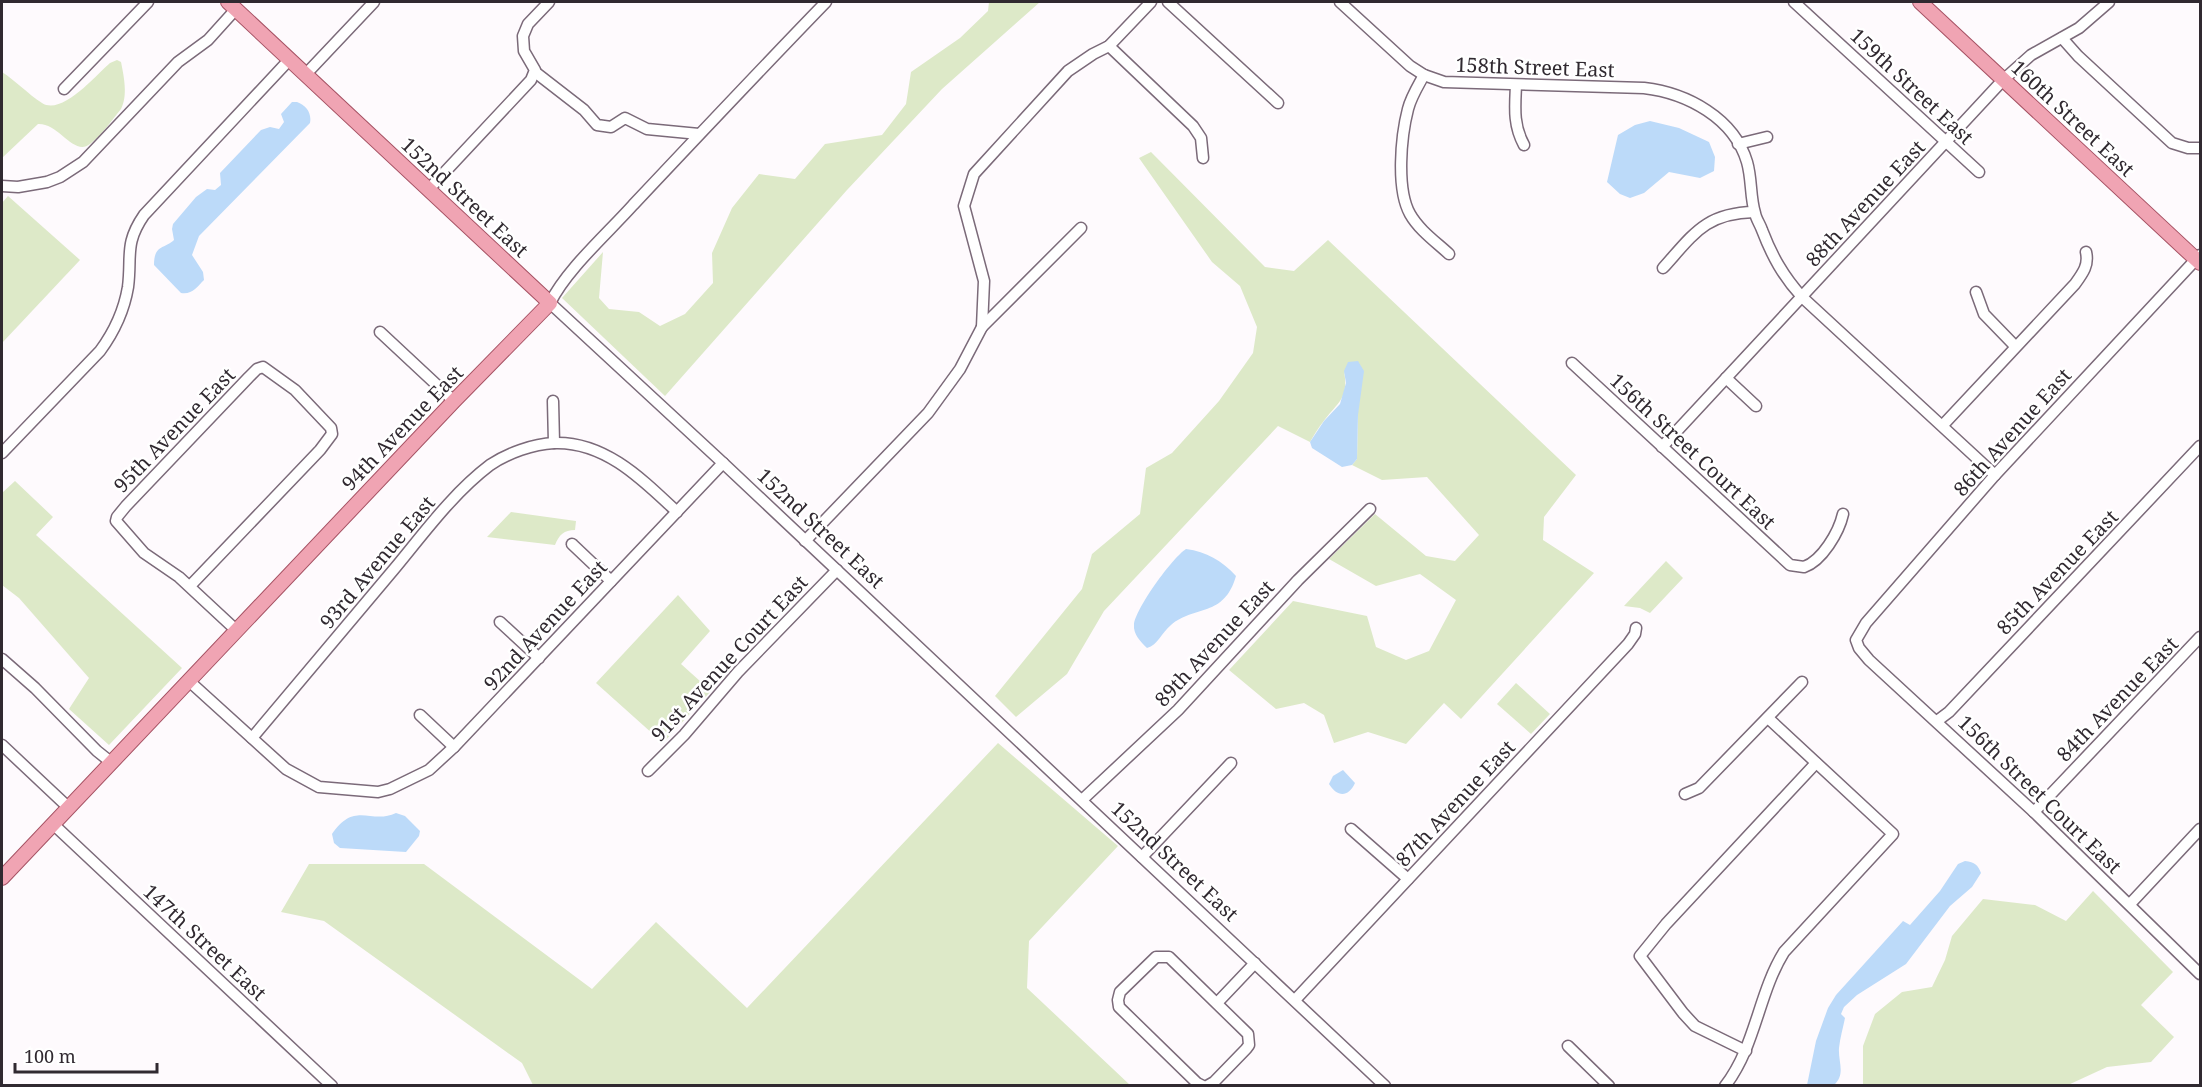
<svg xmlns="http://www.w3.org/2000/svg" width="2202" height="1087" viewBox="0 0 2202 1087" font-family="'Noto Serif',serif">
	<rect width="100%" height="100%" fill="#fefafd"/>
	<!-- green -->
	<g fill="#dde9c8">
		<path d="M989,2H1040L942,89L847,190L665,396L562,298L603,252L599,298L609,309L639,312L660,326L685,314L713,283L712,253L732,208L759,174L795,179L825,144L882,135L906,104L911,72L960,38L988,11Z"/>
		<path d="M117,60L121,62C124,77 128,96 121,109C112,120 102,135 90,144C74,157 59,123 38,124L2,158V72C16,81 28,94 42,103C62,116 96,75 110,63Z"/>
		<path d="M1151,152L1265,267L1294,271L1328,240L1576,475L1544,517L1543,540L1594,573L1461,719L1444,703L1406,744L1368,732L1334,743L1324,715L1304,703L1276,709L1229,670L1293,601L1367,616L1376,647L1406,660L1429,651L1456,600L1420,574L1376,586L1329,559L1375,514L1426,556L1455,561L1479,535L1427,477L1382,480L1352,465L1357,459L1358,415L1344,371C1349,399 1338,402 1323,422C1318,428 1314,435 1310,442L1278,426L1104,611L1067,674L1016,717L995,696L1082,589L1092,554L1140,514L1146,468L1172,453L1219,401L1253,353L1257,327L1240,286L1212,262L1139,158Z"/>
		<path d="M8,196L80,260L2,343V203Z"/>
		<path d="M15,481L53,517L36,535L182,668L109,745L69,709L89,678L19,598L2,585V493Z"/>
		<path d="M511,512L576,521L575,530C564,530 559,535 555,545L487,537Z"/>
		<path d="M1666,561L1683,578L1650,613L1640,608L1624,606Z"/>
		<path d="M678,595L710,631L681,664L711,691L663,743L596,683Z"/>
		<path d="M1516,683L1550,714L1531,734L1497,704Z"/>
		<path d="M998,743L1118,846L1029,941L1027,988L1130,1085H533L522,1063L324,921L281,912L309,864H424L592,989L656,922L747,1008Z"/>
		<path d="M2093,891L2173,972L2141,1005L2174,1037L2151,1062L2107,1067L2068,1085H1863V1046L1875,1014L1902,992L1932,987L1945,960L1952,936L1983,899L2035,905L2066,921Z"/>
	</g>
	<!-- water -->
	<g fill="#bcdaf9">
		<path d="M292,102H297C306,105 312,113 310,123L199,236L192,255L203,272L204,280C197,287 192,295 181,293L154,265C154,244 165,249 174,240L172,229L173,224L196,197L207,189L215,190L221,185L220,173L261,130L270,127L279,129L284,122L281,114Z"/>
		<path d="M1650,121L1679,128L1709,142L1715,157L1714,171L1700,178L1669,172L1644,193L1630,198L1620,194L1607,182L1618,135L1635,125Z"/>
		<path d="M1358,361L1364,371L1358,415L1357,459L1352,465L1342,467L1312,448L1310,442L1324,421L1340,404L1346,383L1344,371L1348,362Z"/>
		<path d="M1186,549C1207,552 1221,560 1236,576C1224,618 1194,605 1171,625C1162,632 1158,645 1147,648C1141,642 1133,634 1134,625C1135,609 1173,557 1186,549Z"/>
		<path d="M1343,770L1355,783C1348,798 1337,797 1329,784L1333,776Z"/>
		<path d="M396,813L405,816L420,831L419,836L406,852L340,848L334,843L332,834C355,800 371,825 396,813Z"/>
		<path d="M1965,861C1975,862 1978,865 1981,873L1972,887L1950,906L1906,964L1857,995L1844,1007L1841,1014L1845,1018C1843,1028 1840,1038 1839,1048C1838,1062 1846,1074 1834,1085H1807L1816,1041L1828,1008L1836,995L1903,921L1910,925L1940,891L1958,864Z"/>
	</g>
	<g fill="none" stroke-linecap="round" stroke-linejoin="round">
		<!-- minor casing -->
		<g stroke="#7b6a79" stroke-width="13">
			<g id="minor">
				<path d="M826,2C761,69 697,137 633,205C607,234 567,269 550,303L723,463L1385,1086"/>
				<path d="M1168,2L1278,103"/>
				<path d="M1340,2L1410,66L1424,75L1444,82L1644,88C1687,93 1734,118 1747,162C1752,179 1750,197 1755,213C1756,219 1760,224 1762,230C1772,256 1783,276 1802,297L1995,475"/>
				<path d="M1794,2L1979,172"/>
				<path d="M2062,38L2078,56L2172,143L2188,148H2200"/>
				<path d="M1109,46L1193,126L1201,138L1203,158"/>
				<path d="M535,72L584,110L597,125L611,127L625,118L647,129L699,134"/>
				<path d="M306,74L374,2"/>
				<path d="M1424,75C1418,86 1411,97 1408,109C1401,136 1396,189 1410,214C1419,230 1436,242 1449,254"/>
				<path d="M1516,85C1515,107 1513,125 1524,145"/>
				<path d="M64,89L148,2"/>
				<path d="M1738,144L1767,137"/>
				<path d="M2,186L18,187L47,182L60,177L83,162L178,62L208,40L236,9"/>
				<path d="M429,189L531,80L535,70L524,51L523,36L528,24L549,2"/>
				<path d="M2200,255L1995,475L1866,623L1856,640L1859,648L1869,660L2034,812L2200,974"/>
				<path d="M1663,268C1693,235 1705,213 1754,212"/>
				<path d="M1976,292L1984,314L2015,346"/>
				<path d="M982,327L984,281L964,206L974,174L1068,71L1093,54L1109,46L1151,2"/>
				<path d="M380,332L454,401"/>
				<path d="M1572,363L1790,565L1804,567C1822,561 1839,532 1843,514"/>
				<path d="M1726,378L1756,406"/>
				<path d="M553,401L554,443"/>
				<path d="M1943,425L2075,284C2083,273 2089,265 2086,252"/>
				<path d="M1662,447L2003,80L2031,55L2079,28L2109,2"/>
				<path d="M2,453L100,351C114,332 124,311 128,287C132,256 124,244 144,215L290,59"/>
				<path d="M805,541L928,413L960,369L982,327L1081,228"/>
				<path d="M572,544L611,581"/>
				<path d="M190,586L320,450L332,434L331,428L295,390L263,367L257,369L249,377L126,506L117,517L116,521L144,553L179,577L236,630"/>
				<path d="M500,622L539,658"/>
				<path d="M2,659L35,688L97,751L112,763"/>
				<path d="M189,681L286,769L319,787L378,792L390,789L429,770L454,747L723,463"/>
				<path d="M420,715L454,747"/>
				<path d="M1937,721L1949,712L2200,446"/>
				<path d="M252,738C299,682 347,625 395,568C424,533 453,493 490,465C508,453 533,444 554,443C605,441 643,480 677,512"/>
				<path d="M2,745L69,808"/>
				<path d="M648,771L684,735L738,672L837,570"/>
				<path d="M1685,794L1699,788L1802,682"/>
				<path d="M1082,800L1178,710L1298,580L1370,509"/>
				<path d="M2034,812L2200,637"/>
				<path d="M53,824L332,1086"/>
				<path d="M1351,829L1408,879"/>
				<path d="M1142,857L1231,763"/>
				<path d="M2130,904L2200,829"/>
				<path d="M1295,1000L1628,644L1635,634L1636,628"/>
				<path d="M1217,1003L1255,963"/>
				<path d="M1568,1046L1609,1086"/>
				<path d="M1746,1051L1695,1026L1683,1013L1640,956L1666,924L1816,763"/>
				<path d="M1203,1086L1197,1083L1119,1007L1118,1000L1120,992L1156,957H1169L1248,1034L1249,1045L1246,1049L1214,1082L1207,1086"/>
				<path d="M1725,1086C1756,1046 1758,994 1784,952L1893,834L1768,718"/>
			</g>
		</g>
		<!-- major casing -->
		<g stroke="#a65264" stroke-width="16">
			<g id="major">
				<path d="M1920,2L2200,263"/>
				<path d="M2,878L454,401L550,303L228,2"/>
			</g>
		</g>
		<!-- minor -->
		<use href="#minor" stroke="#fff" stroke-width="10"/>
		<!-- major -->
		<use href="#major" stroke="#f0a4b3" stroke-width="14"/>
	</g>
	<g text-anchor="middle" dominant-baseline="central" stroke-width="5" stroke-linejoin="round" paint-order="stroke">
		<!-- street labels -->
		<g font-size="20" fill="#302930" stroke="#fff">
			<text transform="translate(1535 67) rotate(2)">158th Street East</text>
			<text transform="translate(1912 86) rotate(43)">159th Street East</text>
			<text transform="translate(2073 118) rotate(43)">160th Street East</text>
			<text transform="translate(465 197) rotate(43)">152nd Street East</text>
			<text transform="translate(1865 203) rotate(-47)">88th Avenue East</text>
			<text transform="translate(402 428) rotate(-46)">94th Avenue East</text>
			<text transform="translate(174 430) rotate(-46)">95th Avenue East</text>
			<text transform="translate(2012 432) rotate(-48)">86th Avenue East</text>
			<text transform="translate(1693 451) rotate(43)">156th Street Court East</text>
			<text transform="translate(821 528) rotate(43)">152nd Street East</text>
			<text transform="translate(377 562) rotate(-50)">93rd Avenue East</text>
			<text transform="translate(2057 572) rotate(-46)">85th Avenue East</text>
			<text transform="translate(545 625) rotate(-47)">92nd Avenue East</text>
			<text transform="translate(1214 643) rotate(-47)">89th Avenue East</text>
			<text transform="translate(729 658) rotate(-47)">91st Avenue Court East</text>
			<text transform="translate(2117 699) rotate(-46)">84th Avenue East</text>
			<text transform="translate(2040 794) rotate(44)">156th Street Court East</text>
			<text transform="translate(1455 803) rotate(-47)">87th Avenue East</text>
			<text transform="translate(1175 861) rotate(43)">152nd Street East</text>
			<text transform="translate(205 942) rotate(43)">147th Street East</text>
		</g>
	</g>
	<!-- border -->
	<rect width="2202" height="1087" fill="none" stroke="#302930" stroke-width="6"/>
	<!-- scale -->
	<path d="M15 1063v9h142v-9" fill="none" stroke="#302930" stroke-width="3"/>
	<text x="24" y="1063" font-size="18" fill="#302930" stroke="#ffffff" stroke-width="4.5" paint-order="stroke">100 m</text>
</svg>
